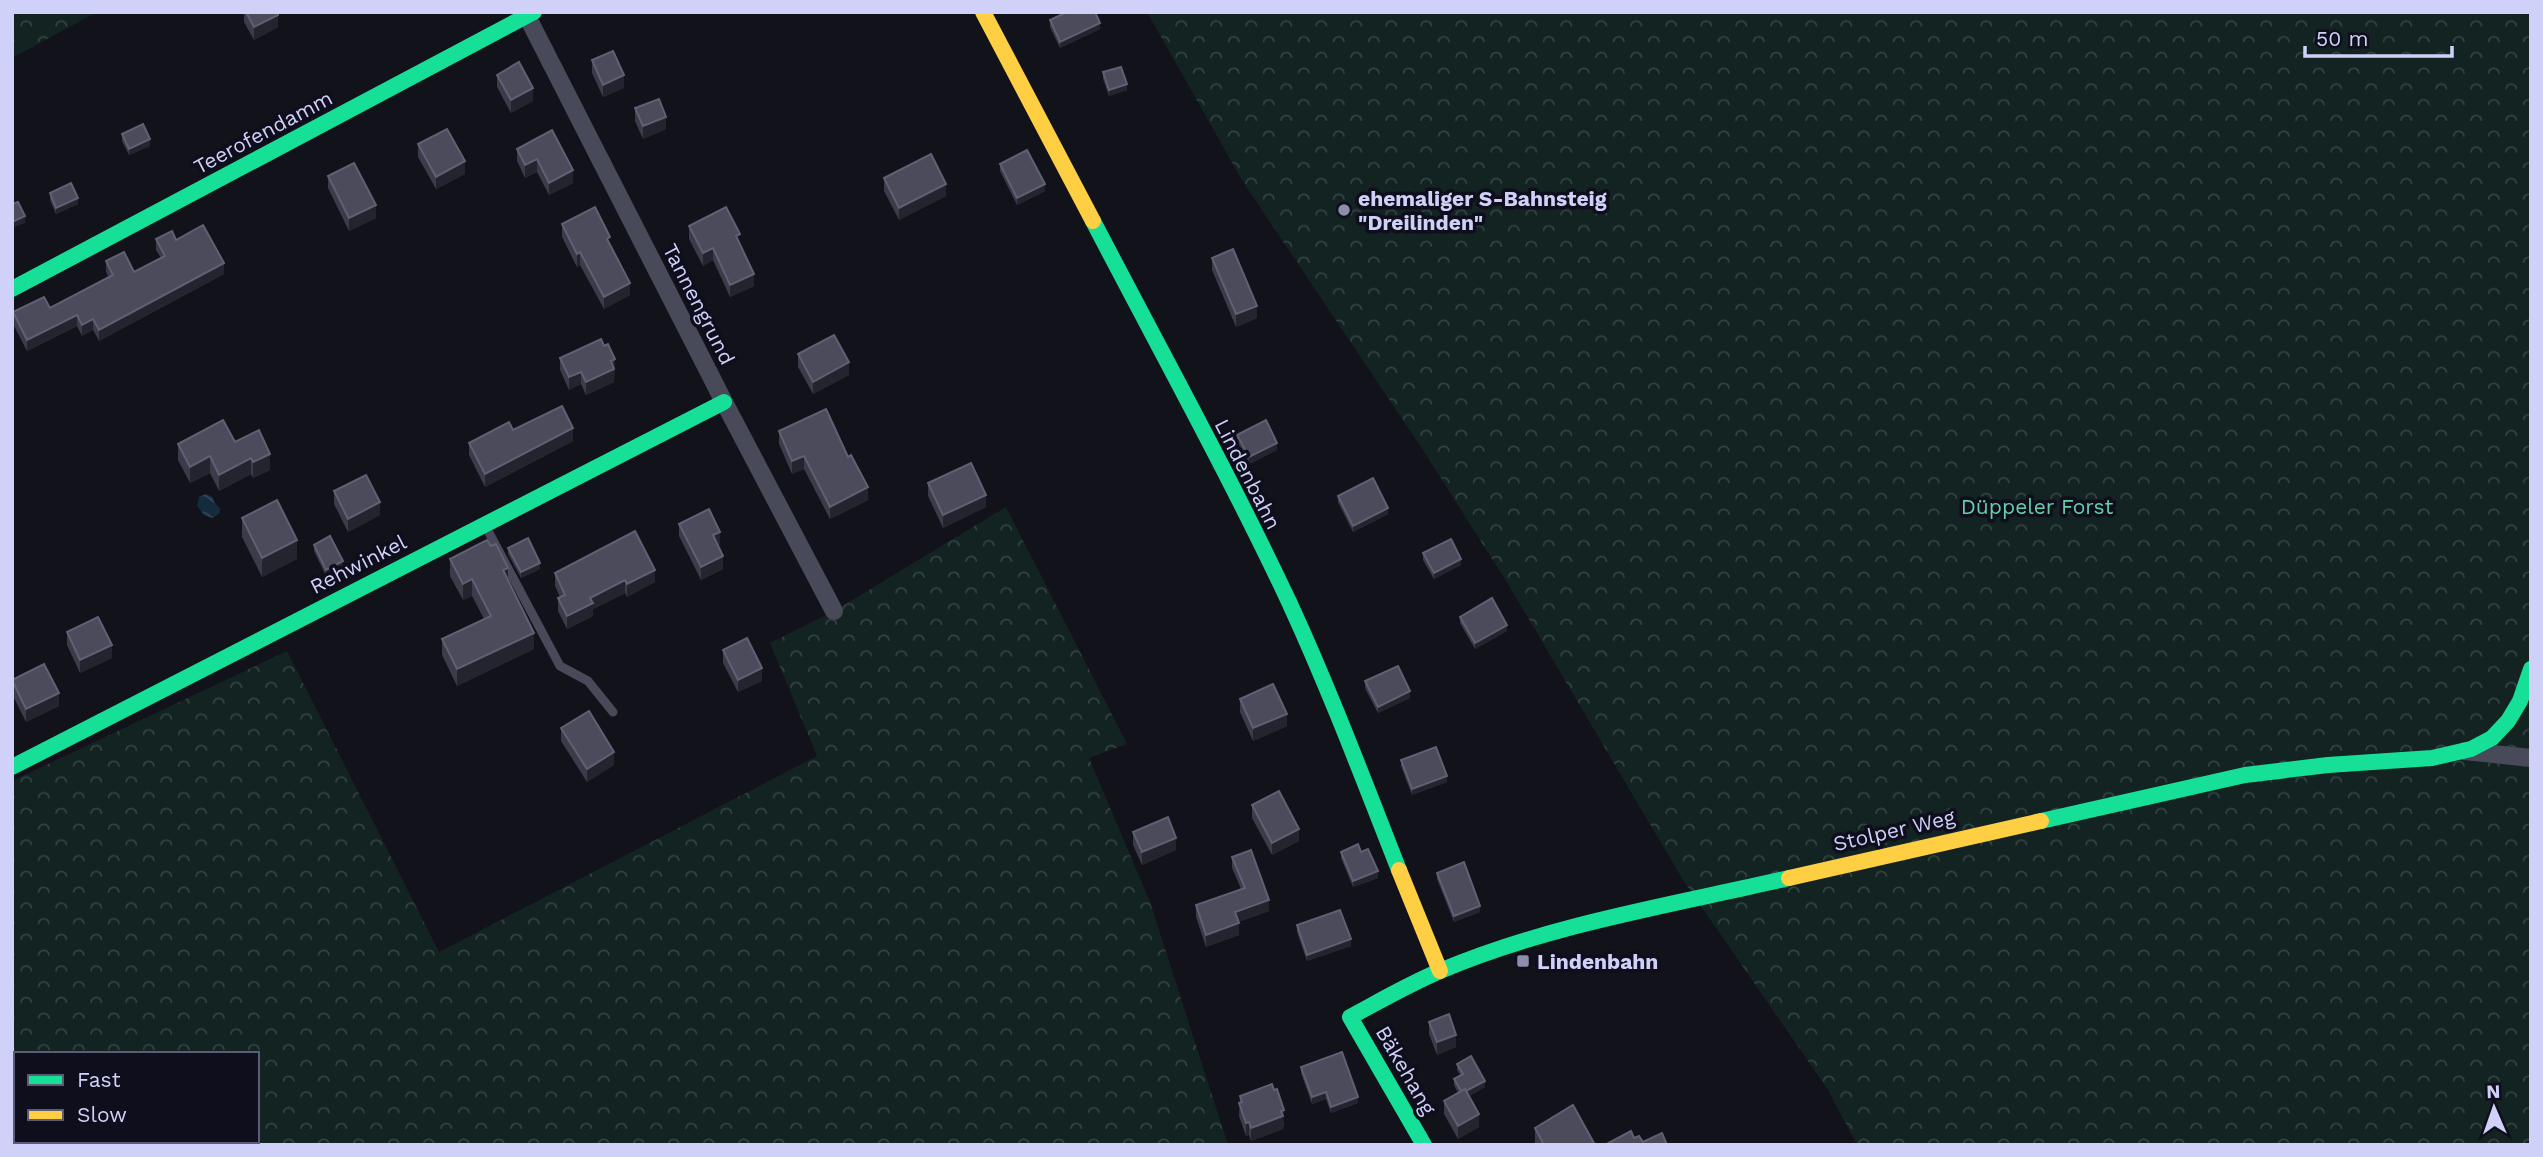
<svg xmlns="http://www.w3.org/2000/svg" width="2543" height="1157" viewBox="0 0 2543 1157" font-family="'Work Sans',sans-serif">
	<defs>
		<pattern id="forest-crowns" width="20" height="18" patternUnits="userSpaceOnUse" patternTransform="scale(1.75)"><rect width="20" height="18" fill="#122322"/><path d="M2 6a3 3 0 1 1 6 0M12 15a3 3 0 1 1 6 0" fill="none" stroke="#334243"/></pattern>
		<pattern id="water-waves" width="16" height="10" patternUnits="userSpaceOnUse" patternTransform="scale(1.75)"><rect width="16" height="10" fill="#142a3d"/><path d="M0 5q4-4 8 0t8 0" fill="none" stroke="#35485a"/></pattern>
	</defs>
	<rect width="100%" height="100%" fill="#12121a"/>
	<!-- forest -->
	<g fill="url(#forest-crowns)" fill-rule="evenodd">
		<path d="M12,12H97L12,58Z"/>
		<path d="M1147,12H2531V1145H1857L1828,1090L1683,880L1508,584L1421,447L1243,182Z"/>
		<path d="M1006,507L1127,744L1089,758L1150,902L1228,1145H12V781L287,651L439,952L817,756L770,643L834,611ZM16,1054H257V1141H16Z"/>
	</g>
	<!-- water -->
	<path fill="url(#water-waves)" d="M206,494L213,497L214,502L220,508V513L213,518L205,516L197,506L199,497Z"/>
	<g fill="none" stroke-linecap="round" stroke-linejoin="round">
		<!-- lane -->
		<path stroke="#484959" stroke-width="9" d="M485,525L560,666L588,681L613,712"/>
		<!-- street -->
		<g stroke="#484959" stroke-width="18">
			<path d="M527,16L724,402L834,611"/>
			<path d="M2465,751L2531,758"/>
		</g>
		<!-- fast -->
		<g stroke="#16e098" stroke-width="16">
			<path d="M1093,221C1159,348 1229,474 1290,604C1330,691 1364,781 1399,870"/>
			<path d="M12,289L534,12"/>
			<path d="M12,767L724,402"/>
			<path d="M2041,821L2245,775L2328,765L2432,758L2471,749L2492,738L2508,721L2520,701L2531,669"/>
			<path d="M1424,1145L1350,1017C1380,1001 1409,984 1440,971C1551,924 1672,905 1789,878"/>
		</g>
		<!-- slow -->
		<g stroke="#ffcf43" stroke-width="16">
			<path d="M983,12L1093,221"/>
			<path d="M1399,870L1440,971"/>
			<path d="M1789,878L2041,821"/>
		</g>
	</g>
	<!-- wall -->
	<g fill="#3b3b49">
		<path d="M244,12H277L278,27L254,40L244,22Z"/>
		<path d="M1050,20L1100,29L1060,48L1050,27Z"/>
		<path d="M592,60L624,88L603,97L592,73Z"/>
		<path d="M1103,72L1127,90L1109,96L1103,79Z"/>
		<path d="M497,75L533,101L511,113L497,87Z"/>
		<path d="M635,108L666,129L643,139L635,121Z"/>
		<path d="M552,130L573,183L549,195L537,172L525,178L517,161V149Z"/>
		<path d="M122,134L150,146L129,155L122,141Z"/>
		<path d="M418,144L465,174L436,189L418,157Z"/>
		<path d="M1000,164L1045,191L1017,205L1000,171Z"/>
		<path d="M328,176L376,218L349,231L328,188Z"/>
		<path d="M884,178L946,196L899,220L884,191Z"/>
		<path d="M50,193L78,204L56,214L50,200Z"/>
		<path d="M562,224L610,244L630,295L604,309L580,265L577,267L562,237Z"/>
		<path d="M689,226L740,244L754,286L730,297L713,260L703,266L689,239Z"/>
		<path d="M156,239L176,240L224,274L99,341L93,330L82,336L77,326L27,351L13,324V312L50,308L109,278L106,272V261L134,272L161,258L156,250Z"/>
		<path d="M1212,258L1257,318L1236,327L1212,270Z"/>
		<path d="M604,346L615,359L614,382L586,395L581,384L569,390L560,370V358Z"/>
		<path d="M798,354L849,375L813,394L798,367Z"/>
		<path d="M513,430L573,441L485,487L469,455V443Z"/>
		<path d="M779,431L868,500L830,519L804,469L792,474L779,444Z"/>
		<path d="M1237,435L1277,450L1249,464L1237,441Z"/>
		<path d="M235,442L270,470L253,478L251,474L219,491L210,473L190,483L178,460V444Z"/>
		<path d="M928,483L986,507L943,528L928,496Z"/>
		<path d="M334,491L380,515L348,532L334,504Z"/>
		<path d="M1338,496L1388,514L1353,532L1338,502Z"/>
		<path d="M242,518L297,559L262,577L242,537Z"/>
		<path d="M679,524L720,544L718,545L723,569L701,580L679,536Z"/>
		<path d="M314,545L343,567L326,576L314,551Z"/>
		<path d="M508,548L540,569L521,578L508,554Z"/>
		<path d="M1423,553L1461,565L1434,579L1423,560Z"/>
		<path d="M450,559L508,581L534,649L457,686L442,655V639L484,619L472,596L463,600L450,576Z"/>
		<path d="M555,573L655,582L627,597L625,593L593,609V616L567,629L558,611V598L560,597L555,586Z"/>
		<path d="M1460,617L1507,631L1475,649L1460,623Z"/>
		<path d="M67,632L112,658L80,673L67,645Z"/>
		<path d="M723,650L762,681L738,692L723,663Z"/>
		<path d="M12,680L59,706L26,722L12,694Z"/>
		<path d="M1365,681L1410,698L1378,713L1365,688Z"/>
		<path d="M1240,699L1287,726L1253,741L1240,712Z"/>
		<path d="M561,728L614,765L587,782L561,741Z"/>
		<path d="M1401,760L1447,782L1412,795L1401,766Z"/>
		<path d="M1252,805L1299,841L1272,855L1252,818Z"/>
		<path d="M1133,832L1176,850L1142,865L1133,845Z"/>
		<path d="M1341,852H1361L1378,878L1353,887L1341,858Z"/>
		<path d="M1232,857L1269,911L1238,922L1239,935L1206,947L1196,917V905L1241,889L1232,868Z"/>
		<path d="M1437,873L1480,912L1454,922L1437,879Z"/>
		<path d="M1297,925L1351,946L1307,961L1297,932Z"/>
		<path d="M1429,1022L1456,1047L1437,1055L1429,1034Z"/>
		<path d="M1457,1064L1485,1087L1469,1096L1479,1127L1458,1139L1444,1114V1101L1458,1093L1454,1085V1079L1460,1075L1457,1070Z"/>
		<path d="M1301,1067L1358,1103L1331,1113L1326,1099L1312,1104L1301,1073Z"/>
		<path d="M1240,1096L1284,1122L1283,1129L1251,1141L1249,1135L1246,1136L1239,1116Z"/>
		<path d="M1535,1128L1595,1145H1535Z"/>
	</g>
	<!-- shaded-wall -->
	<g fill="#24242e">
		<path d="M278,15V27L254,40V27Z"/>
		<path d="M1100,23V29L1060,48V42Z"/>
		<path d="M624,75V88L603,97V85Z"/>
		<path d="M1127,84V90L1109,96V90Z"/>
		<path d="M533,88V101L511,113V100Z"/>
		<path d="M666,117V129L643,139V126Z"/>
		<path d="M150,139V146L129,155V149Z"/>
		<path d="M537,159V172L525,178V165Z"/>
		<path d="M465,161V174L436,189V177Z"/>
		<path d="M573,170V183L549,195V183Z"/>
		<path d="M946,184V196L899,220V208Z"/>
		<path d="M1045,184V191L1017,205V198Z"/>
		<path d="M78,198V204L56,214V208Z"/>
		<path d="M376,205V218L349,231V218Z"/>
		<path d="M25,216V223L12,228V222Z"/>
		<path d="M713,248V260L703,266V253Z"/>
		<path d="M580,252V265L577,267V254Z"/>
		<path d="M224,263V274L99,341V330Z"/>
		<path d="M754,274V286L730,297V285Z"/>
		<path d="M630,283V295L604,309V297Z"/>
		<path d="M1257,306V318L1236,327V314Z"/>
		<path d="M77,315V326L27,351V340Z"/>
		<path d="M93,319V330L82,336V325Z"/>
		<path d="M615,359L614,382L586,395V382L611,361Z"/>
		<path d="M849,362V375L813,394V382Z"/>
		<path d="M581,372V384L569,390V377Z"/>
		<path d="M573,428V441L485,487V474Z"/>
		<path d="M1277,443V450L1249,464V457Z"/>
		<path d="M270,454V470L253,478V462Z"/>
		<path d="M210,456V473L190,483V467Z"/>
		<path d="M804,456V469L792,474V461Z"/>
		<path d="M251,458V474L219,491V475Z"/>
		<path d="M868,487V500L830,519V507Z"/>
		<path d="M986,495V507L943,528V515Z"/>
		<path d="M380,502V515L348,532V519Z"/>
		<path d="M1388,508V514L1353,532V526Z"/>
		<path d="M720,532V544L713,548V535Z"/>
		<path d="M297,540V559L262,577V558Z"/>
		<path d="M723,556V569L701,580V567Z"/>
		<path d="M1461,559V565L1434,579V573Z"/>
		<path d="M343,561V567L326,576V570Z"/>
		<path d="M540,563V569L521,578V572Z"/>
		<path d="M508,568V584L503,570Z"/>
		<path d="M655,570V582L627,597V584Z"/>
		<path d="M472,579V596L463,600V584Z"/>
		<path d="M625,580V593L593,609V616L567,629V616L590,598Z"/>
		<path d="M1507,625V631L1475,649V643Z"/>
		<path d="M534,633V649L457,686V669Z"/>
		<path d="M112,645V658L80,673V660Z"/>
		<path d="M762,668V681L738,692V680Z"/>
		<path d="M1410,691V698L1378,713V707Z"/>
		<path d="M59,693V706L26,722V709Z"/>
		<path d="M1287,714V726L1253,741V728Z"/>
		<path d="M614,752V765L587,782V769Z"/>
		<path d="M1447,776V782L1412,795V789Z"/>
		<path d="M1299,829V841L1272,855V843Z"/>
		<path d="M1176,838V850L1142,865V852Z"/>
		<path d="M1378,871V878L1353,887V881Z"/>
		<path d="M1269,900V911L1235,923V912Z"/>
		<path d="M1480,906V912L1454,922V916Z"/>
		<path d="M1239,923V935L1206,947V935Z"/>
		<path d="M1351,939V946L1307,961V955Z"/>
		<path d="M1456,1035V1047L1437,1055V1042Z"/>
		<path d="M1485,1081V1087L1462,1100V1093Z"/>
		<path d="M1326,1092V1099L1312,1104V1097Z"/>
		<path d="M1358,1097V1103L1331,1113V1107Z"/>
		<path d="M1284,1110L1283,1129L1251,1141V1128Z"/>
		<path d="M1479,1114V1127L1458,1139V1126Z"/>
		<path d="M1249,1122V1135L1246,1136V1123Z"/>
	</g>
	<!-- building -->
	<g fill="#4b4b5c" stroke="#606075" stroke-width="2">
		<path d="M246,12H277L278,15L254,27Z"/>
		<path d="M1067,12H1095L1100,23L1060,42L1050,20Z"/>
		<path d="M613,51L624,75L603,85L592,60Z"/>
		<path d="M519,62L533,88L511,100L497,75Z"/>
		<path d="M1121,67L1127,84L1109,90L1103,72Z"/>
		<path d="M659,99L666,117L643,126L635,108Z"/>
		<path d="M143,124L150,139L129,149L122,134Z"/>
		<path d="M447,129L465,161L436,177L418,144Z"/>
		<path d="M552,130L573,170L549,183L537,159L525,165L517,149Z"/>
		<path d="M1027,150L1045,184L1017,198L1000,164Z"/>
		<path d="M931,154L946,184L899,208L884,178Z"/>
		<path d="M354,163L376,205L349,218L328,176Z"/>
		<path d="M71,183L78,198L56,208L50,193Z"/>
		<path d="M18,202L25,216L12,222V204Z"/>
		<path d="M595,207L610,237L607,239L630,283L604,297L580,252L577,254L562,224Z"/>
		<path d="M726,207L740,234L736,236L754,274L730,285L713,248L703,253L689,226Z"/>
		<path d="M203,225L224,263L99,330L93,319L82,325L77,315L27,340L13,312L44,297L50,308L113,275L106,261L124,252L134,272L165,256L156,239L172,231L176,240Z"/>
		<path d="M1233,249L1257,306L1236,314L1212,258Z"/>
		<path d="M834,335L849,362L813,382L798,354Z"/>
		<path d="M601,339L604,346L608,344L615,359L611,361L614,369L586,382L581,372L569,377L560,358Z"/>
		<path d="M562,406L573,428L485,474L469,443L509,422L513,430Z"/>
		<path d="M826,409L848,457L851,455L868,487L830,507L804,456L792,461L779,431Z"/>
		<path d="M223,420L235,442L259,430L270,454L253,462L251,458L219,475L210,456L190,467L178,444Z"/>
		<path d="M1266,420L1277,443L1249,457L1237,435Z"/>
		<path d="M971,463L986,495L943,515L928,483Z"/>
		<path d="M366,475L380,502L348,519L334,491Z"/>
		<path d="M1373,478L1388,508L1353,526L1338,496Z"/>
		<path d="M277,500L297,540L262,558L242,518Z"/>
		<path d="M709,509L720,532L713,535L723,556L701,567L679,524Z"/>
		<path d="M635,531L655,570L627,584L625,580L590,598L593,603L567,616L558,598L565,595L555,573Z"/>
		<path d="M330,536L343,561L326,570L314,545Z"/>
		<path d="M528,538L540,563L521,572L508,548Z"/>
		<path d="M1451,539L1461,559L1434,573L1423,553Z"/>
		<path d="M487,540L491,546L496,544L508,568L503,570L534,633L457,669L442,639L491,616L472,579L463,584L450,559Z"/>
		<path d="M1492,598L1507,625L1475,643L1460,617Z"/>
		<path d="M98,617L112,645L80,660L67,632Z"/>
		<path d="M747,638L762,668L738,680L723,650Z"/>
		<path d="M44,664L59,693L26,709L12,680Z"/>
		<path d="M1398,666L1410,691L1378,707L1365,681Z"/>
		<path d="M1273,684L1287,714L1253,728L1240,699Z"/>
		<path d="M589,711L614,752L587,769L561,728Z"/>
		<path d="M1436,747L1447,776L1412,789L1401,760Z"/>
		<path d="M1279,791L1299,829L1272,843L1252,805Z"/>
		<path d="M1168,817L1176,838L1142,852L1133,832Z"/>
		<path d="M1358,844L1361,852L1368,849L1378,871L1353,881L1341,852Z"/>
		<path d="M1251,850L1269,900L1235,912L1239,923L1206,935L1196,905L1245,888L1232,857Z"/>
		<path d="M1464,862L1480,906L1454,916L1437,873Z"/>
		<path d="M1340,910L1351,939L1307,955L1297,925Z"/>
		<path d="M1449,1014L1456,1035L1437,1042L1429,1022Z"/>
		<path d="M1342,1052L1358,1097L1331,1107L1326,1092L1312,1097L1301,1067Z"/>
		<path d="M1471,1056L1485,1081L1466,1091L1465,1089L1461,1091L1454,1079L1463,1074L1457,1064Z"/>
		<path d="M1272,1084L1274,1090L1277,1089L1284,1110L1281,1111L1283,1116L1251,1128L1249,1122L1246,1123L1239,1103L1242,1102L1240,1096Z"/>
		<path d="M1465,1089L1479,1114L1458,1126L1444,1101Z"/>
		<path d="M1573,1105L1595,1145H1544L1535,1128Z"/>
		<path d="M1631,1131L1634,1138L1639,1136L1643,1142L1662,1133L1667,1145H1605Z"/>
	</g>
	<!-- markers -->
	<g fill="#8e8eab" stroke="#0f0e1d" stroke-width="2.5">
		<circle cx="1344" cy="210" r="7"/>
		<rect x="1516" y="954" width="14" height="14" rx="3.5"/>
	</g>
	<g text-anchor="middle" dominant-baseline="central" stroke-width="7" stroke-linejoin="round" paint-order="stroke">
		<!-- street labels -->
		<g font-size="21" fill="#d0d1f9" stroke="#0f0e1d">
			<text transform="translate(263 132) rotate(-28)">Teerofendamm</text>
			<text transform="translate(699 304) rotate(63)">Tannengrund</text>
			<text transform="translate(1248 474) rotate(63)">Lindenbahn</text>
			<text transform="translate(358 564) rotate(-27)">Rehwinkel</text>
			<text transform="translate(1894 830) rotate(-13)">Stolper Weg</text>
			<text transform="translate(1406 1070) rotate(60)">Bäkehang</text>
		</g>
		<!-- poi labels -->
		<g font-size="21" font-weight="bold" fill="#d0d1f9" stroke="#0f0e1d" text-anchor="start">
			<text x="1358" y="198">ehemaliger S-Bahnsteig<tspan x="1358" dy="24">"Dreilinden"</tspan></text>
			<text x="1537" y="961">Lindenbahn</text>
		</g>
		<!-- park labels -->
		<g font-size="21" fill="#66cfa8" stroke="#0f0e1d">
			<text x="2037" y="506">Düppeler Forst</text>
		</g>
	</g>
	<!-- border -->
	<rect width="2543" height="1157" fill="none" stroke="#d0d1f9" stroke-width="28"/>
	<!-- legend -->
	<rect x="14" y="1052" width="245" height="91" fill="#0f0e1d" stroke="#5c5c75" stroke-width="2"/>
	<rect x="28" y="1075" width="35" height="10" fill="#16e098" stroke="#5c5c75" stroke-width="2"/>
	<text x="77" y="1087" font-size="21" fill="#d0d1f9">Fast</text>
	<rect x="28" y="1110" width="35" height="10" fill="#ffcf43" stroke="#5c5c75" stroke-width="2"/>
	<text x="77" y="1122" font-size="21" fill="#d0d1f9">Slow</text>
	<!-- north arrow -->
	<g transform="translate(2494 1108) rotate(358)" stroke="#0f0e1d" stroke-width="5" paint-order="stroke">
	<path d="M0-5L12 26L0 18L-12 26Z" fill="#d0d1f9"/>
	<text y="-10" font-size="19" font-weight="bold" text-anchor="middle" fill="#d0d1f9">N</text>
	</g>
	<!-- scale -->
	<path d="M2305 46v10h147v-10" fill="none" stroke="#d0d1f9" stroke-width="3.5"/>
	<text x="2316" y="46" font-size="21" fill="#d0d1f9" stroke="#0f0e1d" stroke-width="5" paint-order="stroke">50 m</text>
</svg>
